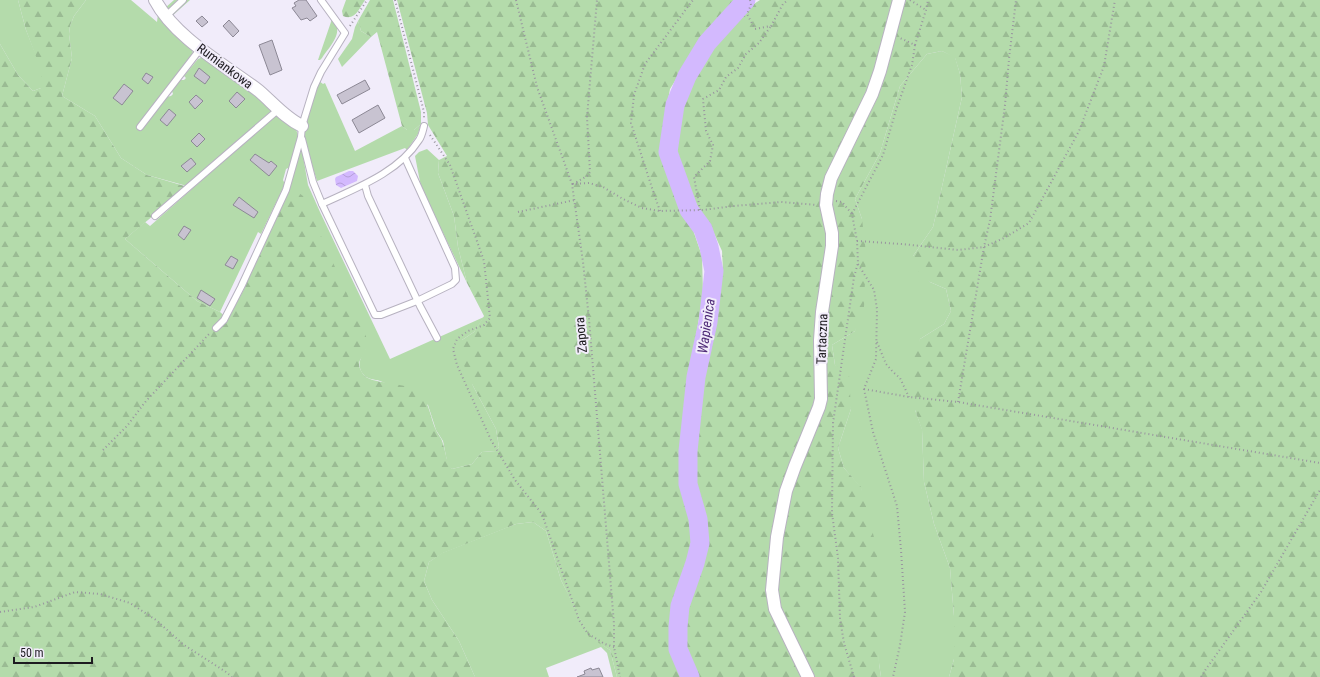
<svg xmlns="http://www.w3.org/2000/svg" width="1320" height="677" viewBox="0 0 1320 677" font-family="'Roboto Condensed',sans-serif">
	<defs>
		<pattern id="forest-firs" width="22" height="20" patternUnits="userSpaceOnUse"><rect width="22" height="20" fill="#b4dbab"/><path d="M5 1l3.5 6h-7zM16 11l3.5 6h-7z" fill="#9abb93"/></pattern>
		<pattern id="water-waves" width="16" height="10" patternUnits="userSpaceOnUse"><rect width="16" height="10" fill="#d3b9fe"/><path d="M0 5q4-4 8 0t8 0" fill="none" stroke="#b59ed9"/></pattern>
	</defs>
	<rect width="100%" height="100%" fill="#f1ecfa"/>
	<!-- green -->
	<g fill="#b4dbab">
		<path d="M0,0H18L26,30L42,70L41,88L33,91L18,75L0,44Z"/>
		<path d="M86,0H131L157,22L158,14L192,48L193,54L142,129L166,97L171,96L173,94L172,91L180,80H184L186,78L184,76L198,59L203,57L220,65L272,109L271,112L187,186L147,175L121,158L95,116L62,96L72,58L69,34L70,26L74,16Z"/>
		<path d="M174,0H190L171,17V15L175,11L172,6L166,11L165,8Z"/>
		<path d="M332,19C333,22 336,25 337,28C339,38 327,50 322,58L320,60H318Z"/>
		<path d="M358,21L361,31L371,37L342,67L338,59L352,39L355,27Z"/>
		<path d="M942,51L955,57L960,74L962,97L933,227L913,256L930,282L946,289L951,311L944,324L920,339L915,410L922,429L924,482L934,524L950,568L954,616V659L949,677H881L879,663L861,488L844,468L838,448L851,409L835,365L832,345L855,331L862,219L855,199L880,153L900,86L927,54Z"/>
		<path d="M319,81L323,84L325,83L355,151L402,126L407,130H414L421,124L418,134L407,150L405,148L317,181L308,152L304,133L316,88Z"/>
		<path d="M276,115H279C288,121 297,125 298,137L290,167L286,169L283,180L285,184L261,234L258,232L220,312L197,301L125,239L145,222L150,226Z"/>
		<path d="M427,149L439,160L438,173L454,216L458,247L467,283L421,187L415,156L419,152Z"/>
		<path d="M301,150H302L308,185L320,212L390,359L484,317L474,332L462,340L473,386L496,429L499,447L496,451L482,452L472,464L452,469L448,466L443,441L436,430L428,405C413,397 397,387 380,381C375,379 367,380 363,374C356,365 361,357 366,348L285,198Z"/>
		<path d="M533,522L546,531L561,580L589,636L610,650L617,677H613L607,653L601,647L546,668L549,677H475L459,641L432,600L424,581L429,562L442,553L516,524Z"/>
	</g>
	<!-- forest -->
	<g fill="url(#forest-firs)">
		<path d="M18,0H86L74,16L70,26L69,34L72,58L62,96L95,116L121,158L147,175L188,187L125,239L197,301L220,312L228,319L244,289L285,198L294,193H299L303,196L366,336C366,340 367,345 366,349C363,359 354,361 363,374C370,385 405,381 418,392C430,402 430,417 436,430C438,435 442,438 443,444C446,452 446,463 452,469L472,464L482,452L496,451L499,447L496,429L473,386L459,354L460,347L462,340L474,332L484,316L467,283L458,247L454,216L438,173L439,160L447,156L428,125L427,113L397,0H736L701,39L670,89L663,127L661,154L674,192L693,230L702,256L703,294L694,348L688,413L682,448L683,481L693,520L694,542L673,608L674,649L684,677H617L610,650L589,637L561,580L546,531L533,522L516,524L443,553L429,562L424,581L432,600L459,641L475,677H0V44L18,75L33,91L41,88V70L26,30Z"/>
		<path d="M346,0H365C359,9 355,21 343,16L342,11Z"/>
		<path d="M370,0H393L421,112V124L414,130H407L402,126L377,32L371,37L361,31L358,21Z"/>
		<path d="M760,0H897L878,70L828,177V226L819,390L794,465L770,590L806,677H695L684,651L683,631L685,609L702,565L707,543L706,516L695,483L694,453L702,380L723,270L722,251L713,231L702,215L689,189L677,151L682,107L693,79L710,47L740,13Z"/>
		<path d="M902,0H1320V677H949L954,659V616L950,568L934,524L924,482L922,430L915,410L912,379L913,357L920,339L944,324L951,311L946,289L930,282L913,266V256L933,227L962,97L960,74L955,58L942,51L927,54L900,86L880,153L855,199L862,219L866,253L864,307L855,331L832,345L835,365L849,375L851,409L838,448L844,468L861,487L877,549L879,663L881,677H811L775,598L785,509L822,409L833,183Z"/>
	</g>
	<!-- water -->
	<path fill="url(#water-waves)" d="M349,171H353L358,176L357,181L341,188L336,185L335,179L336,177Z"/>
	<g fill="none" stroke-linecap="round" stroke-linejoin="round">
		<!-- river -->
		<path stroke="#d3b9fe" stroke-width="19" d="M690,677L678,649V627L680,606L695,563L700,543L698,519L688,484V451L696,377L708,322L714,271L709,247L703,229L689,210L668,152L675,105L687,76L707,43L746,0"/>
	</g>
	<!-- building -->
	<g fill="#c8c3d1" stroke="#8c8895">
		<path d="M299,0H306L317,16L310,21L307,18L301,20L292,8L296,6L294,3Z"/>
		<path d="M202,16L208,22L202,27L196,21Z"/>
		<path d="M229,20L239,31L233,37L223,26Z"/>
		<path d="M272,40L282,70L270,75L259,45Z"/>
		<path d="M199,68L210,77L205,84L194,76Z"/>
		<path d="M146,73L153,77L148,84L142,79Z"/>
		<path d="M365,80L370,89L342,104L337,95Z"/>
		<path d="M124,84L133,91L122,105L113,98Z"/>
		<path d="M237,92L245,99L236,108L229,101Z"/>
		<path d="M196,95L203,101L195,109L189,102Z"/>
		<path d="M378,105L385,118L359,133L352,120Z"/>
		<path d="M169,109L176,115L167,126L160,120Z"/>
		<path d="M199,133L205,139L197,147L191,141Z"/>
		<path d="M255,154L269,163L271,161L277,166L269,176L250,160Z"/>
		<path d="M191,158L196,164L187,172L181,166Z"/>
		<path d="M239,197L258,212L254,218L233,205Z"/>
		<path d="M184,226L191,230L184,240L178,235Z"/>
		<path d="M231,256L238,260L233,269L225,265Z"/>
		<path d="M201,290L215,299L210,306L197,298Z"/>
		<path d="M591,668L592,670L599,668L603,677H577L585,674L584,671Z"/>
	</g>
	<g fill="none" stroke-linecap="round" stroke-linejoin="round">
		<!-- service casing -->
		<g stroke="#b7b2c0" stroke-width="8">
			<g id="service">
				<path d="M165,17L183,0"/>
				<path d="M140,127L201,48"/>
				<path d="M302,139L313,182L322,204C356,188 398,173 419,140C422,136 423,130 424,126"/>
				<path d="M365,185L368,196L420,306L437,338"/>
				<path d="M322,204L375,315H381L417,301L452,284L456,280L455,268L405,158"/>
				<path d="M155,216L279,109"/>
				<path d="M216,328L224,320L241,287L286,190L301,137L302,126L314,87L321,72L345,33L321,0"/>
			</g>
		</g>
		<!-- minor casing -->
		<g stroke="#b7b2c0" stroke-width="14">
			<g id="minor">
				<path d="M155,0C175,38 225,65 259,91C273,103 285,118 302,126"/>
				<path d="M808,677L775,609L772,590L777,537L786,491L795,466L819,407L821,399L820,340L822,312L832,246V233L826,205L827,194L831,178L872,94L880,71L899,0"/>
			</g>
		</g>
		<!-- path -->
		<g stroke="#99959f" stroke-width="2" stroke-dasharray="1 3" stroke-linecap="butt">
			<path d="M395,0L424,112V118"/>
			<path d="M516,0L537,87L572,184L583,262L589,319L614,624V647L620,677"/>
			<path d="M750,0L751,5L747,14L755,29L771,26L783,4L788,0"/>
			<path d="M910,0L926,10"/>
			<path d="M350,26L367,0"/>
			<path d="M915,45L926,10L928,0"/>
			<path d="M430,135L450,165L484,261L490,318L484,325L468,331L457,339L453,349L457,365L491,440L515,480L542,514L579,620L588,634L605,644L614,647"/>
			<path d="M572,184L589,183L603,187L623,199L642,208L660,211L703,210L734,206L781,202L817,205"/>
			<path d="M573,184L587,176L590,172L587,117L597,0"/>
			<path d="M836,201L842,202L852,214"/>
			<path d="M700,210L694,177L710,161L713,145L706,131L703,99L719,90L726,77L738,68L746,54L759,43L771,26"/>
			<path d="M660,211L653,191L631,123L634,95L645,64L693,0"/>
			<path d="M518,212L575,200"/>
			<path d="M857,241L902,244L958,250L984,247L1004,238L1029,223L1079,131L1104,66L1115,0"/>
			<path d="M858,264L874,290L877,309L876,359L864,389L873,432L897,506L901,550L905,612L900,645L893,677"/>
			<path d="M877,342L886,364L893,372L900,378L909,397"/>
			<path d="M864,389L909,397L958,402L1320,463"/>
			<path d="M958,402L984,247L990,220L1005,105L1009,59L1016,0"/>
			<path d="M103,450L127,426L146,401L210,333"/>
			<path d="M0,612L34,607L75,592L100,594L130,603L156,620L184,645L226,672L232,677"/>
			<path d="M854,677L844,643L840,619L838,558L832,513L833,423L854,277L858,263L857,241L852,214L883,155L896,110L912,65L915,45L900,38"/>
			<path d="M1201,677L1206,669L1261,592L1320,490"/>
		</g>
		<!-- service -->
		<use href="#service" stroke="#fff" stroke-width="6"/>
		<!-- minor -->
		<use href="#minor" stroke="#fff" stroke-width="12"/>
	</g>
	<g text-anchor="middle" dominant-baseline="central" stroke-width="4" stroke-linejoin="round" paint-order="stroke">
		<!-- street labels -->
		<g font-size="13" fill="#1d1b20" stroke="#f1ecfa">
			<text transform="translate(225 66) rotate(37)">Rumiankowa</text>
			<text transform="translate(581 335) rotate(-95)">Zapora</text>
			<text transform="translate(822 339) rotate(-88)">Tartaczna</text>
		</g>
		<!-- water labels -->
		<g font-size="14" font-style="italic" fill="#4f2b78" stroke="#f1ecfa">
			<text transform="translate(706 326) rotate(-82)">Wapienica</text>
		</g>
	</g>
	<!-- scale -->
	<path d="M14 657v6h78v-6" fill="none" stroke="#1d1b20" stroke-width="2"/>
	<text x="20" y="657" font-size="12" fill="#1d1b20" stroke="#f1ecfa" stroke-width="3" paint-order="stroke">50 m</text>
</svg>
